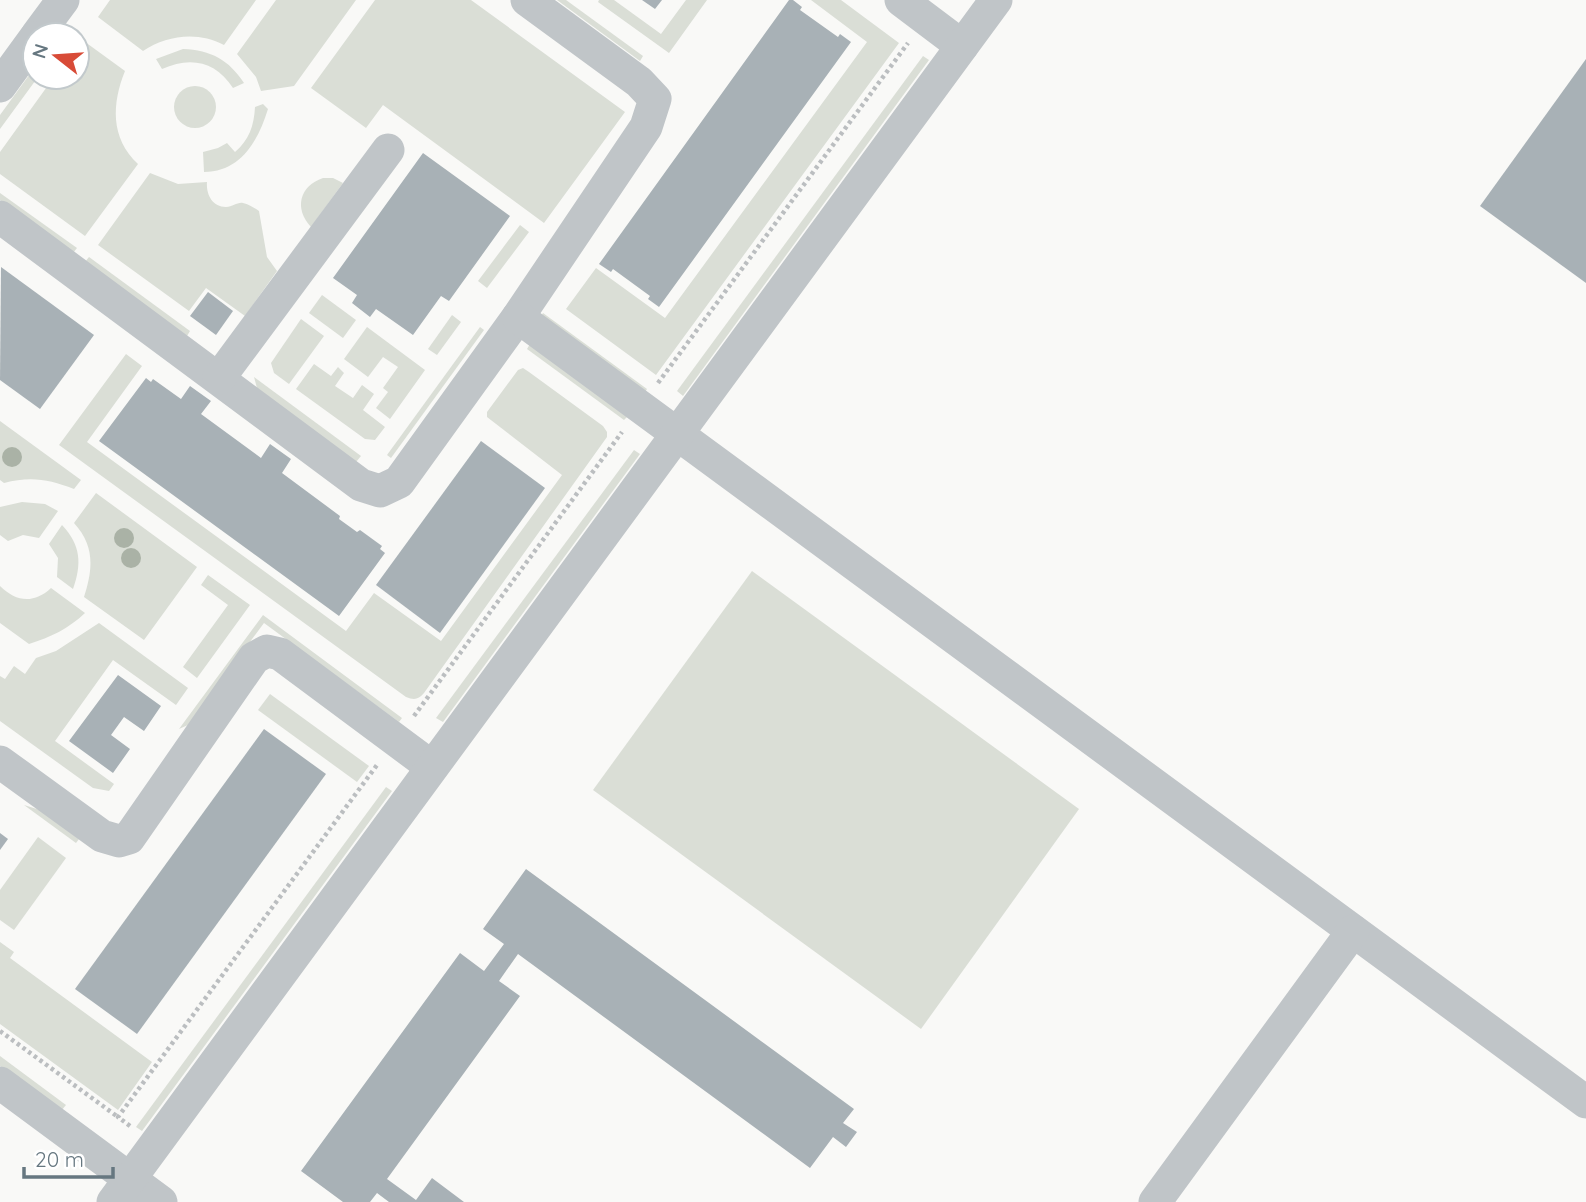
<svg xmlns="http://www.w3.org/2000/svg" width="1586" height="1202" viewBox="0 0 1586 1202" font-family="Quicksand,sans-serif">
	<rect width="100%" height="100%" fill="#f9f9f7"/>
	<!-- green -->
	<g fill="#daded6">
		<path d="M110,0H256L224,45C198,31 167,35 143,51L98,17Z"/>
		<path d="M276,0H356L294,86L261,91L256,77L237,54Z"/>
		<path d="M375,0H471L625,112L544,223L383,105L366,128L311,88Z"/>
		<path d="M557,0H566L643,56L640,61Z"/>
		<path d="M599,0H614L661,34L686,0H707L669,53L598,2Z"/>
		<path d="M811,0H841L899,43L656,375L566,309L596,268L665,318L867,42Z"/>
		<path d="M81,39L125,71C112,103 110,138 138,164L85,236L0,174V152L54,77H77V46Z"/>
		<path d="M183,49C211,50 229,60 244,83L233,88C216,61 190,56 162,69L156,59Z"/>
		<path d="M923,56L929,60L683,396L677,391Z"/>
		<path d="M35,67V77H38L0,129V115Z"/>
		<circle cx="195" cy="107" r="21"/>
		<path d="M263,104L268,109C258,141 241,172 204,172L203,152L218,148L227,143L235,152C249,140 254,126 255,107Z"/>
		<path d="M150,173L178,184L207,182C206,194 212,207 226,207C233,207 237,202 243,203C249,204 254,208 259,211L267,257L277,271L245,316L206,288L189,311L98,245Z"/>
		<path d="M323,178H333L343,183L311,227C294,209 299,186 323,178Z"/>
		<path d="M0,193L77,248L73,253L0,200Z"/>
		<path d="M520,225L529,232L487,288L478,281Z"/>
		<path d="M89,257L190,331L187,336L85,262Z"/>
		<path d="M322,295L356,320L343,338L309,313Z"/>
		<path d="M543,313L647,389L644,394L540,318Z"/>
		<path d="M452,315L461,322L437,355L428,349Z"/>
		<path d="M301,319L324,336L289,384L274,373L271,363Z"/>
		<path d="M367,327L425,370L390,419L376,408L388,392L383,388L398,367L383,357L368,377L344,359Z"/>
		<path d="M480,327L484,330L391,458L387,455Z"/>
		<path d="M530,344L628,416L624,420L527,349Z"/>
		<path d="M126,354L142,366L87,442L346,631L374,593L441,641L562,475L487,417V412L518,370L523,368L529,372L603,426L607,432V437L424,693C418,700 414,700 406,697L59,445Z"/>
		<path d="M314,364L331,376L338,367L344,373L335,386L353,398L362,385L374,394L363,410L385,427L375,440L365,439L296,389Z"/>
		<path d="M254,377L361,456L356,462L257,388Z"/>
		<path d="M0,421L81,480L74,489C49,479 30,476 4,483L0,480Z"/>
		<path d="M634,450L640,454L443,722L436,718Z"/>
		<path d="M96,493L197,567L144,640L84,597C93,569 95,546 74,523Z"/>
		<path d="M22,502L45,504L58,511L39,538L23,535L8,541L0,535V507Z"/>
		<path d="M62,525C81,545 82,564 73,589L57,577L58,558L49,544Z"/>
		<path d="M752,571L1079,809L921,1029L593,790Z"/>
		<path d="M208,575L250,605L197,678L183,667L228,605L201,585Z"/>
		<path d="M0,586C16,602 34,604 51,588L85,613C68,629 51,637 29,644L0,623Z"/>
		<path d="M263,615L402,718L399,722L264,623L188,725L179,729Z"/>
		<path d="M99,623L188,688L176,705L113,660L55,741L114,784L109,791L93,788L0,721V676L5,679L14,666L25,674L36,658L56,651Z"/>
		<path d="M270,694L369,766L357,782L258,710Z"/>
		<path d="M386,787L392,791L142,1131L136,1127Z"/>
		<path d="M24,805L40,810L79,839L76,843Z"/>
		<path d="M38,837L66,858L14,930L0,920V890Z"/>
		<path d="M0,942L14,952L10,958L152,1062L118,1110L0,1024Z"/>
		<path d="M0,1056L66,1105L61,1111L0,1066Z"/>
	</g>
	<!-- building -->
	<g fill="#a8b1b6">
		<path d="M642,0H662L655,9Z"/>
		<path d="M789,0H793L802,7L800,10L838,37L840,34L851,42L659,307L648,299L650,296L613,269L611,272L599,264Z"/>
		<path d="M1586,59V283L1480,206Z"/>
		<path d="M423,153L510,216L449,301L441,296L413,335L376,309L370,317L352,303L357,295L333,278Z"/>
		<path d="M1,267L94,335L40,409L0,380Z"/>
		<path d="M208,292L233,311L216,335L190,316Z"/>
		<path d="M146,378L151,382L153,379L181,399L190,386L211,401L201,414L261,458L270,444L291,459L282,473L340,516L339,519L357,532L360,530L382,546L380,549L385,553L339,616L99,441Z"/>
		<path d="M481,441L545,488L440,633L376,585Z"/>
		<path d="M118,675L161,706L144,731L124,717L111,735L130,749L113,773L69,741Z"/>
		<path d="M264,729L326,774L137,1034L75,989Z"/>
		<path d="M0,833L8,839L0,850Z"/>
		<path d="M526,869L854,1109L843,1123L857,1132L846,1147L833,1137L810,1168L518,954L499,981L520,996L387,1179L416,1200L432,1178L464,1202H389L377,1193L370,1202H343L301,1171L460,953L484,971L504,944L483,929Z"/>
	</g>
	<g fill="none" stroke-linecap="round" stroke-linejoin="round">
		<!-- path -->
		<g stroke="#bbbec0" stroke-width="4.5" stroke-dasharray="3.5 3.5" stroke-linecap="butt">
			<path d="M658,383L908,43"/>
			<path d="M414,716L622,432"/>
			<path d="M0,1031L118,1117"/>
			<path d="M130,1126L118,1117L377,765"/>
		</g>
		<!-- minor -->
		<g stroke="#c0c5c8" stroke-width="33">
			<path d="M901,0L962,46"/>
			<path d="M37,35L63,0"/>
			<path d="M0,86L35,38"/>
			<path d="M0,217L361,485L380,491L399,482L518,317L646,127L655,99L639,82L527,0"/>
			<path d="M518,317L1586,1102"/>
			<path d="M219,378L388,150"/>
			<path d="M0,762L102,836L119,841L129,838L254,658L267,651L280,654L432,767"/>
			<path d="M0,1083L161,1202"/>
			<path d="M113,1202L996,0"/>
			<path d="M1155,1202L1353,931"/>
		</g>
	</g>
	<!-- trees -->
	<g fill="#aab2a6">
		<circle cx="12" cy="457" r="10"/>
		<circle cx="124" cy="538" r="10"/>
		<circle cx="131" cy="558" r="10"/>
	</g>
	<!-- north arrow -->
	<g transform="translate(56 56) rotate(287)"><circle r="33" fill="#ffffff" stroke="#c2c9cc" stroke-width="2"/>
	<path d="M0-5L12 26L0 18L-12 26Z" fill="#d84b37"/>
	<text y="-10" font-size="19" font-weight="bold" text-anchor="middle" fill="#667780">N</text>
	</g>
	<!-- scale -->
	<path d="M24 1167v10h89v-10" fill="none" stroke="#667780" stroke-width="3.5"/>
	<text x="35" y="1167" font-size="21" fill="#667780" stroke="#ffffff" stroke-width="5" paint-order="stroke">20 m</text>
</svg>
